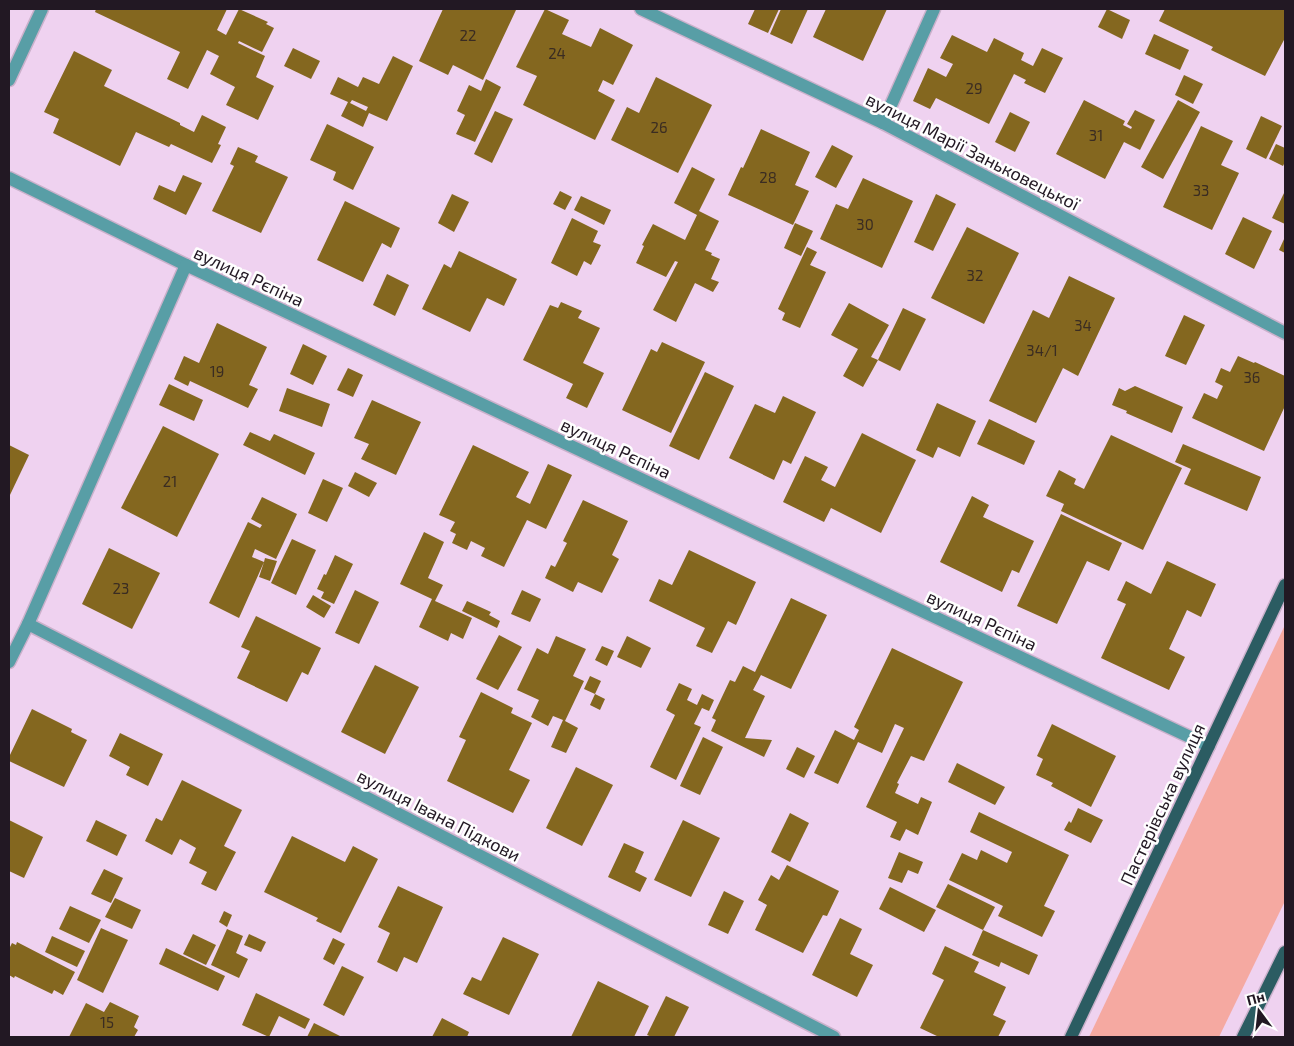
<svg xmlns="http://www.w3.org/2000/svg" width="1294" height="1046" viewBox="0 0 1294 1046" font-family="'Exo 2',sans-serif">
	<rect width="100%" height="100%" fill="#efd2f0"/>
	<!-- green -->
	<path fill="#f5a9a1" d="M1285,625V901L1219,1037H1089Z"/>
	<!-- building -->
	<g fill="#84671f" fill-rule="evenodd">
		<path d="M96,9H227L217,30L226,35L239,9L268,22L266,24L274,28L262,52L239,41L238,43L265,56L256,77L274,86L258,120L226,105L235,87L210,74L219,56L207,50L188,89L167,79L180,52L95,12Z"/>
		<path d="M443,9L516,10L483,80L453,65L448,75L419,61Z"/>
		<path d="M545,9L569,20L562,34L591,47L600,28L633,45L613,85L603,80L598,91L615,100L595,140L523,105L537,76L516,67Z"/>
		<path d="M755,9H779L768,33L748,24Z"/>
		<path d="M781,9H808L792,44L770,34Z"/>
		<path d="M826,9H887L863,61L813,37Z"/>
		<path d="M1107,9L1130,20L1122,39L1098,27Z"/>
		<path d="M1165,9H1285V38L1265,76L1211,50L1213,47L1159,21Z"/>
		<path d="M1154,34L1189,50L1180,70L1145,54Z"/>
		<path d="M952,35L987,52L994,38L1024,53L1021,60L1033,66L1042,48L1063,58L1045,93L1024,83L1026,80L1014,74L989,124L936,98L930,109L913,101L928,68L946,77L953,64L940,58Z"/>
		<path d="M293,48L320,61L311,79L284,66Z"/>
		<path d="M74,51L112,70L104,86L180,123V125L194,132L202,115L226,127L218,144L221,145L212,163L171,144L169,147L136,132L120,166L53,133L59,119L44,112Z"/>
		<path d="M393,56L413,66L387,121L369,113L363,127L341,116L348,102L330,94L338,77L358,87L363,77L379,84ZM352,100L368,107L366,111L350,103Z"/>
		<path d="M1184,75L1203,84L1193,104L1175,95Z"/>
		<path d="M656,77L712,105L678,173L611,140L627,107L639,113Z"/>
		<path d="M486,79L501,87L475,142L456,134L465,115L457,111L469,85L481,91Z"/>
		<path d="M1084,100L1125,121L1123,125L1131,129L1132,127L1127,124L1135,110L1155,120L1140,150L1124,142L1105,179L1056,154Z"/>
		<path d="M1178,100L1200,112L1163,179L1141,167Z"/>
		<path d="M495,111L513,119L492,163L474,154Z"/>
		<path d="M1010,112L1030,122L1015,152L995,142Z"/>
		<path d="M1261,116L1282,126L1266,159L1246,149Z"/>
		<path d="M327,124L374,147L353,190L333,180L336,172L310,160Z"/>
		<path d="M1201,126L1233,141L1221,165L1239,173L1212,230L1163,207Z"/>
		<path d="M761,129L810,152L795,185L809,191L793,225L728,195L741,167L743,168Z"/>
		<path d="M1276,144L1285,148V162L1283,166L1269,159Z"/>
		<path d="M832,145L853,156L836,188L815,177Z"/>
		<path d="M238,147L258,156L255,162L288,177L261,233L212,211L234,166L230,164Z"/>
		<path d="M692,167L715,179L699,211L719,221L705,250L712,253L711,255L720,259L711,279L719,282L713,292L695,283L676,322L653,310L678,262L675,261L666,277L636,263L644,246L642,245L653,224L685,240L697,215L674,203Z"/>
		<path d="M183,175L202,183L186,215L153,199L159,185L175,192Z"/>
		<path d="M863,178L913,201L882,268L820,239L836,204L848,209Z"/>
		<path d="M560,191L572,197L565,210L553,204Z"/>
		<path d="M1285,191V224L1272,218Z"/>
		<path d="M452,194L469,202L454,232L438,223Z"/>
		<path d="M936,194L956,204L933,251L914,242Z"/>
		<path d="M581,196L611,210L604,225L574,210Z"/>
		<path d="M345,201L400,228L391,248L382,243L363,282L317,260Z"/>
		<path d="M1243,217L1272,231L1254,269L1225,254Z"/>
		<path d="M572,218L598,231L593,242L601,245L591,265L584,261L577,276L551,263Z"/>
		<path d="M795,223L813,231L801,256L784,248Z"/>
		<path d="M967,227L1019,253L984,324L931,298Z"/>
		<path d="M1285,237V253L1279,250Z"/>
		<path d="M807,247L817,252L810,265L826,272L800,328L782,320L785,313L778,309Z"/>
		<path d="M459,251L517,279L504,306L487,298L470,332L422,309L444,264L451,268Z"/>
		<path d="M387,274L409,285L395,316L373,305Z"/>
		<path d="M1069,276L1115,298L1078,376L1063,368L1036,423L989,401L1033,310L1049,318Z"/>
		<path d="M561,302L582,311L578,318L600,328L583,363L604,373L587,408L566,398L573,384L523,360L550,305L558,308Z"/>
		<path d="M849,303L889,325L871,357L878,360L903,308L926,319L900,371L878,360L863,387L843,376L858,349L831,335Z"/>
		<path d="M1184,315L1205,325L1186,365L1165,356Z"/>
		<path d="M217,323L267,347L249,385L258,389L248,408L190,381L188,386L174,379L184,356L199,363Z"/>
		<path d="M662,342L705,362L671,433L622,410L651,349L657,352Z"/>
		<path d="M303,344L327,356L313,385L290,374Z"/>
		<path d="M1238,356L1254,363L1255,362L1285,376V406L1264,451L1192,418L1204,393L1217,399L1223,386L1215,382L1221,368L1230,372Z"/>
		<path d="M348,368L363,375L353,397L337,390Z"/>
		<path d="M705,372L734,386L699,460L669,446Z"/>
		<path d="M169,384L203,400L194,421L159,405Z"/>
		<path d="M1135,386L1183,407L1172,433L1126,413L1127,411L1112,405L1119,388L1125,391Z"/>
		<path d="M287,388L330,404L322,427L279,411Z"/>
		<path d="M783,396L816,412L791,464L783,460L774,480L729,458L755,404L775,413Z"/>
		<path d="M372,400L421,422L396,475L361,459L369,444L354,438Z"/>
		<path d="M937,403L976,421L960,457L938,447L933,458L916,450Z"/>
		<path d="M989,419L1035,441L1024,465L977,444Z"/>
		<path d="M163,426L219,454L177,537L121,508Z"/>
		<path d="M250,432L270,441L274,434L315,453L305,475L243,445Z"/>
		<path d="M862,433L916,460L881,533L831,508L824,522L783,502L805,456L828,467L821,480L835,487Z"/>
		<path d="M1111,435L1182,468L1143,550L1061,511L1064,504L1046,496L1059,470L1076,479L1074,484L1084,489Z"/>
		<path d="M1183,444L1261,477L1247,511L1184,484L1191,469L1175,462Z"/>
		<path d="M9,445L29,455L9,497Z"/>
		<path d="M473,445L529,472L516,497L530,504L548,464L572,475L546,529L527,520L504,567L481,556L485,548L471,541L467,550L452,543L456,534L450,531L455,522L439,515Z"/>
		<path d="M355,472L377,483L369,497L348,486Z"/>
		<path d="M323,479L343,488L327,522L308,513Z"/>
		<path d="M972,496L989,505L983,517L1034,541L1019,573L1012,570L1002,592L940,562Z"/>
		<path d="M262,497L297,514L276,559L255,549L252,557L264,562L265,558L277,561L270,581L259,577L264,562L239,618L209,603L248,522L260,528L262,525L251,519Z"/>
		<path d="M583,500L628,521L612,555L619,559L602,593L578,582L573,592L545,578L551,565L555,567L567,543L563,541Z"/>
		<path d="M1061,514L1122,543L1109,571L1087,561L1057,624L1017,606Z"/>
		<path d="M424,532L444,542L428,578L443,585L435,601L472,618L463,639L451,633L448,641L419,627L432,599L400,584Z"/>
		<path d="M292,539L316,550L296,595L271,583Z"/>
		<path d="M109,548L160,573L132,629L82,604Z"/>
		<path d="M689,550L756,582L736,625L728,621L712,653L696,646L705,628L649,601L659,579L672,585Z"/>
		<path d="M335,555L353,564L334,604L321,598L324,592L317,589L324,574L326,575Z"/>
		<path d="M1167,561L1216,584L1201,617L1187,610L1169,649L1185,657L1169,690L1101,658L1126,604L1117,600L1126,581L1151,594Z"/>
		<path d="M355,590L379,602L359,644L335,633Z"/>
		<path d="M522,590L541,599L530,622L511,614Z"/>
		<path d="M313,595L331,606L324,618L306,607Z"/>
		<path d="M791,598L827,615L791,689L761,675L753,690L765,696L745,738L772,740L764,757L711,731L716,720L712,718L730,680L735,682L743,666L755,672Z"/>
		<path d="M467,601L491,612L489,615L500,621L497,628L462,611Z"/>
		<path d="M256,616L321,648L308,675L302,672L287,702L237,678L250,651L241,647Z"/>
		<path d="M499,635L522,647L498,690L476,679Z"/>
		<path d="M556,636L586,649L573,676L584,681L565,721L578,728L566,753L551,747L563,720L553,716L548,726L531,717L539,700L517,690L537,648L548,654Z"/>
		<path d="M627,636L651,648L641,668L617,657Z"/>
		<path d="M602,646L614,651L607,666L595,660Z"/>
		<path d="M892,648L963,682L924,761L911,756L897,783L899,784L895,793L918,804L921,797L932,802L918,835L906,829L900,841L890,837L897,822L866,807L904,728L895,724L882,753L858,742L838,784L814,773L835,730L854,740L859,730L854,727Z"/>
		<path d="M375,665L419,687L385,754L341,732Z"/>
		<path d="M590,676L601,681L595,694L584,689Z"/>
		<path d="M679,683L692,689L687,700L697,705L702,694L714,700L709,711L702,708L694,724L701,727L676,780L650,767L675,715L666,710Z"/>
		<path d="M481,692L513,708L511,713L532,723L509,770L530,780L513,813L447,781L466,740L459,737Z"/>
		<path d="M595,694L605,699L600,710L590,705Z"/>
		<path d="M32,709L72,729L71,732L87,740L64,787L9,761V757Z"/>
		<path d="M1052,724L1116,756L1091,807L1051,786L1053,783L1036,775L1043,759L1037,756Z"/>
		<path d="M120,733L163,754L148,786L126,775L130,767L109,756Z"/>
		<path d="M703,737L723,747L700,795L680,786Z"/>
		<path d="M797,747L815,756L804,778L786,769Z"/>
		<path d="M957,763L1005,787L995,805L948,782Z"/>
		<path d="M576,767L613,785L582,846L546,828Z"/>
		<path d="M182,780L242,810L224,846L236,852L216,891L201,884L207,872L189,863L196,848L180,839L172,855L145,841L156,818L162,821Z"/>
		<path d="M1078,808L1103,820L1091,843L1064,830L1069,821L1071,823Z"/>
		<path d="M979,812L1069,855L1044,906L1055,911L1042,937L998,916L1003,906L949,880L962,853L977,860L981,850L1007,863L1012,852L970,832Z"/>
		<path d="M790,813L809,823L790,862L771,852Z"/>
		<path d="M9,820L43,837L24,878L9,871Z"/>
		<path d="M96,820L127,835L117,856L86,841Z"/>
		<path d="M683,820L720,838L691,897L654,880Z"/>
		<path d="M292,836L345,862L353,846L378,859L341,933L316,921L318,918L264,892Z"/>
		<path d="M624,843L644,852L635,872L647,878L640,892L608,877Z"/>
		<path d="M899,852L923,862L918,874L908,870L902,883L888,878Z"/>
		<path d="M787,865L839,891L827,916L823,915L803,953L755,930L767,905L758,900L771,875L779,880Z"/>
		<path d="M104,869L123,878L111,903L91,894Z"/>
		<path d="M948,884L995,907L983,930L936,907Z"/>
		<path d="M398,886L443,907L417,963L404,957L397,972L377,962L390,933L378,927Z"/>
		<path d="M890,887L936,910L924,932L879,909Z"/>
		<path d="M724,891L744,901L728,934L708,925Z"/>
		<path d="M115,898L141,910L132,929L105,917Z"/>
		<path d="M70,906L101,920L89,943L59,929Z"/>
		<path d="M224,911L232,915L227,927L219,922Z"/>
		<path d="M840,918L862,929L850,954L873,965L857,997L812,975Z"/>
		<path d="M101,928L128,940L103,993L77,980Z"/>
		<path d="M227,929L243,936L236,953L248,959L239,978L211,965Z"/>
		<path d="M983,930L1038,955L1029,975L1001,962L999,967L972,955Z"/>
		<path d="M193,934L216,945L206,965L183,954Z"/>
		<path d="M249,934L266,942L261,952L244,945Z"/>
		<path d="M52,936L85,951L77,967L45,952Z"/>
		<path d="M503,937L539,954L509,1015L463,994L472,977L481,981Z"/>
		<path d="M333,938L345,944L334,965L323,959Z"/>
		<path d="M17,942L75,972L63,995L54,990L52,994L15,976L14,978L9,975V949L12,943L16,945Z"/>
		<path d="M945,946L979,962L974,972L1006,987L993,1015L1006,1021L998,1037H939L920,1028L944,980L932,974Z"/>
		<path d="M166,948L225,976L218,991L159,964Z"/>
		<path d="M342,966L364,977L344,1016L323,1005Z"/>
		<path d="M598,981L649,1006L634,1037H571Z"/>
		<path d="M256,993L310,1019L305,1029L279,1016L269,1037L242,1025Z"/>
		<path d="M666,996L689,1007L674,1037H652L647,1035Z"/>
		<path d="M110,1002L139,1016L134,1027L138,1030L134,1037H69L86,1003L104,1012Z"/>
		<path d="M442,1018L469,1032L467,1037H432Z"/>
		<path d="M314,1023L342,1037H307Z"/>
	</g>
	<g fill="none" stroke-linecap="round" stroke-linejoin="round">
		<!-- minor casing -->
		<g stroke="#cab1cb" stroke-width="15">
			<g id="minor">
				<path d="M641,9L883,123L1285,333"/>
				<path d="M9,80L42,9"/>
				<path d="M883,123L934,9"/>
				<path d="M9,178L186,265L1209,746"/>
				<path d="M28,624L834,1037"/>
				<path d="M9,662L28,624L186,265"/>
			</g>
		</g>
		<!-- major casing -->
		<g stroke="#cab1cb" stroke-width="15">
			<g id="major">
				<path d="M1071,1037L1285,585"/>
				<path d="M1243,1037L1285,952"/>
			</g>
		</g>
		<!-- minor -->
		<use href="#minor" stroke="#589ea6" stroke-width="12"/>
		<!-- major -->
		<use href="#major" stroke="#2b5c62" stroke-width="12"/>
	</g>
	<g text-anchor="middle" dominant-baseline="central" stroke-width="5" stroke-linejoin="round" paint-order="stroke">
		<!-- number labels -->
		<g font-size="15" fill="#3a2c22">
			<text x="468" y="35">22</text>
			<text x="557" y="53">24</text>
			<text x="974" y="88">29</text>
			<text x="659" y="127">26</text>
			<text x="1096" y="135">31</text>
			<text x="768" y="177">28</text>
			<text x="1201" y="190">33</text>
			<text x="865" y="224">30</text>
			<text x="975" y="275">32</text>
			<text x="1083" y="325">34</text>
			<text x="1042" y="350">34/1</text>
			<text x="217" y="371">19</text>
			<text x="1252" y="377">36</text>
			<text x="170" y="481">21</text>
			<text x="121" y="588">23</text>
			<text x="107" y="1022">15</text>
		</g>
		<!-- street labels -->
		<g font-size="18" fill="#221823" stroke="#fefefe">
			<text transform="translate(973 151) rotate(27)">вулиця Марії Заньковецької</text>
			<text transform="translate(249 276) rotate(25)">вулиця Рєпіна</text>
			<text transform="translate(616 448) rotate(25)">вулиця Рєпіна</text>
			<text transform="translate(982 620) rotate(25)">вулиця Рєпіна</text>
			<text transform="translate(1162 804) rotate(-65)">Пастерівська вулиця</text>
			<text transform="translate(439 815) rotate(27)">вулиця Івана Підкови</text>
		</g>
	</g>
	<!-- border -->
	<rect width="1294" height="1046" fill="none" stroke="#221823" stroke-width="20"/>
	<!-- north arrow -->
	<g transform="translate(1259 1011) rotate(345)" stroke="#fefefe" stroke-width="4" paint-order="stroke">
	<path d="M0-4L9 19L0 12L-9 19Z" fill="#221823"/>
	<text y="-8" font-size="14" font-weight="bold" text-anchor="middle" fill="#221823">Пн</text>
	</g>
</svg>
